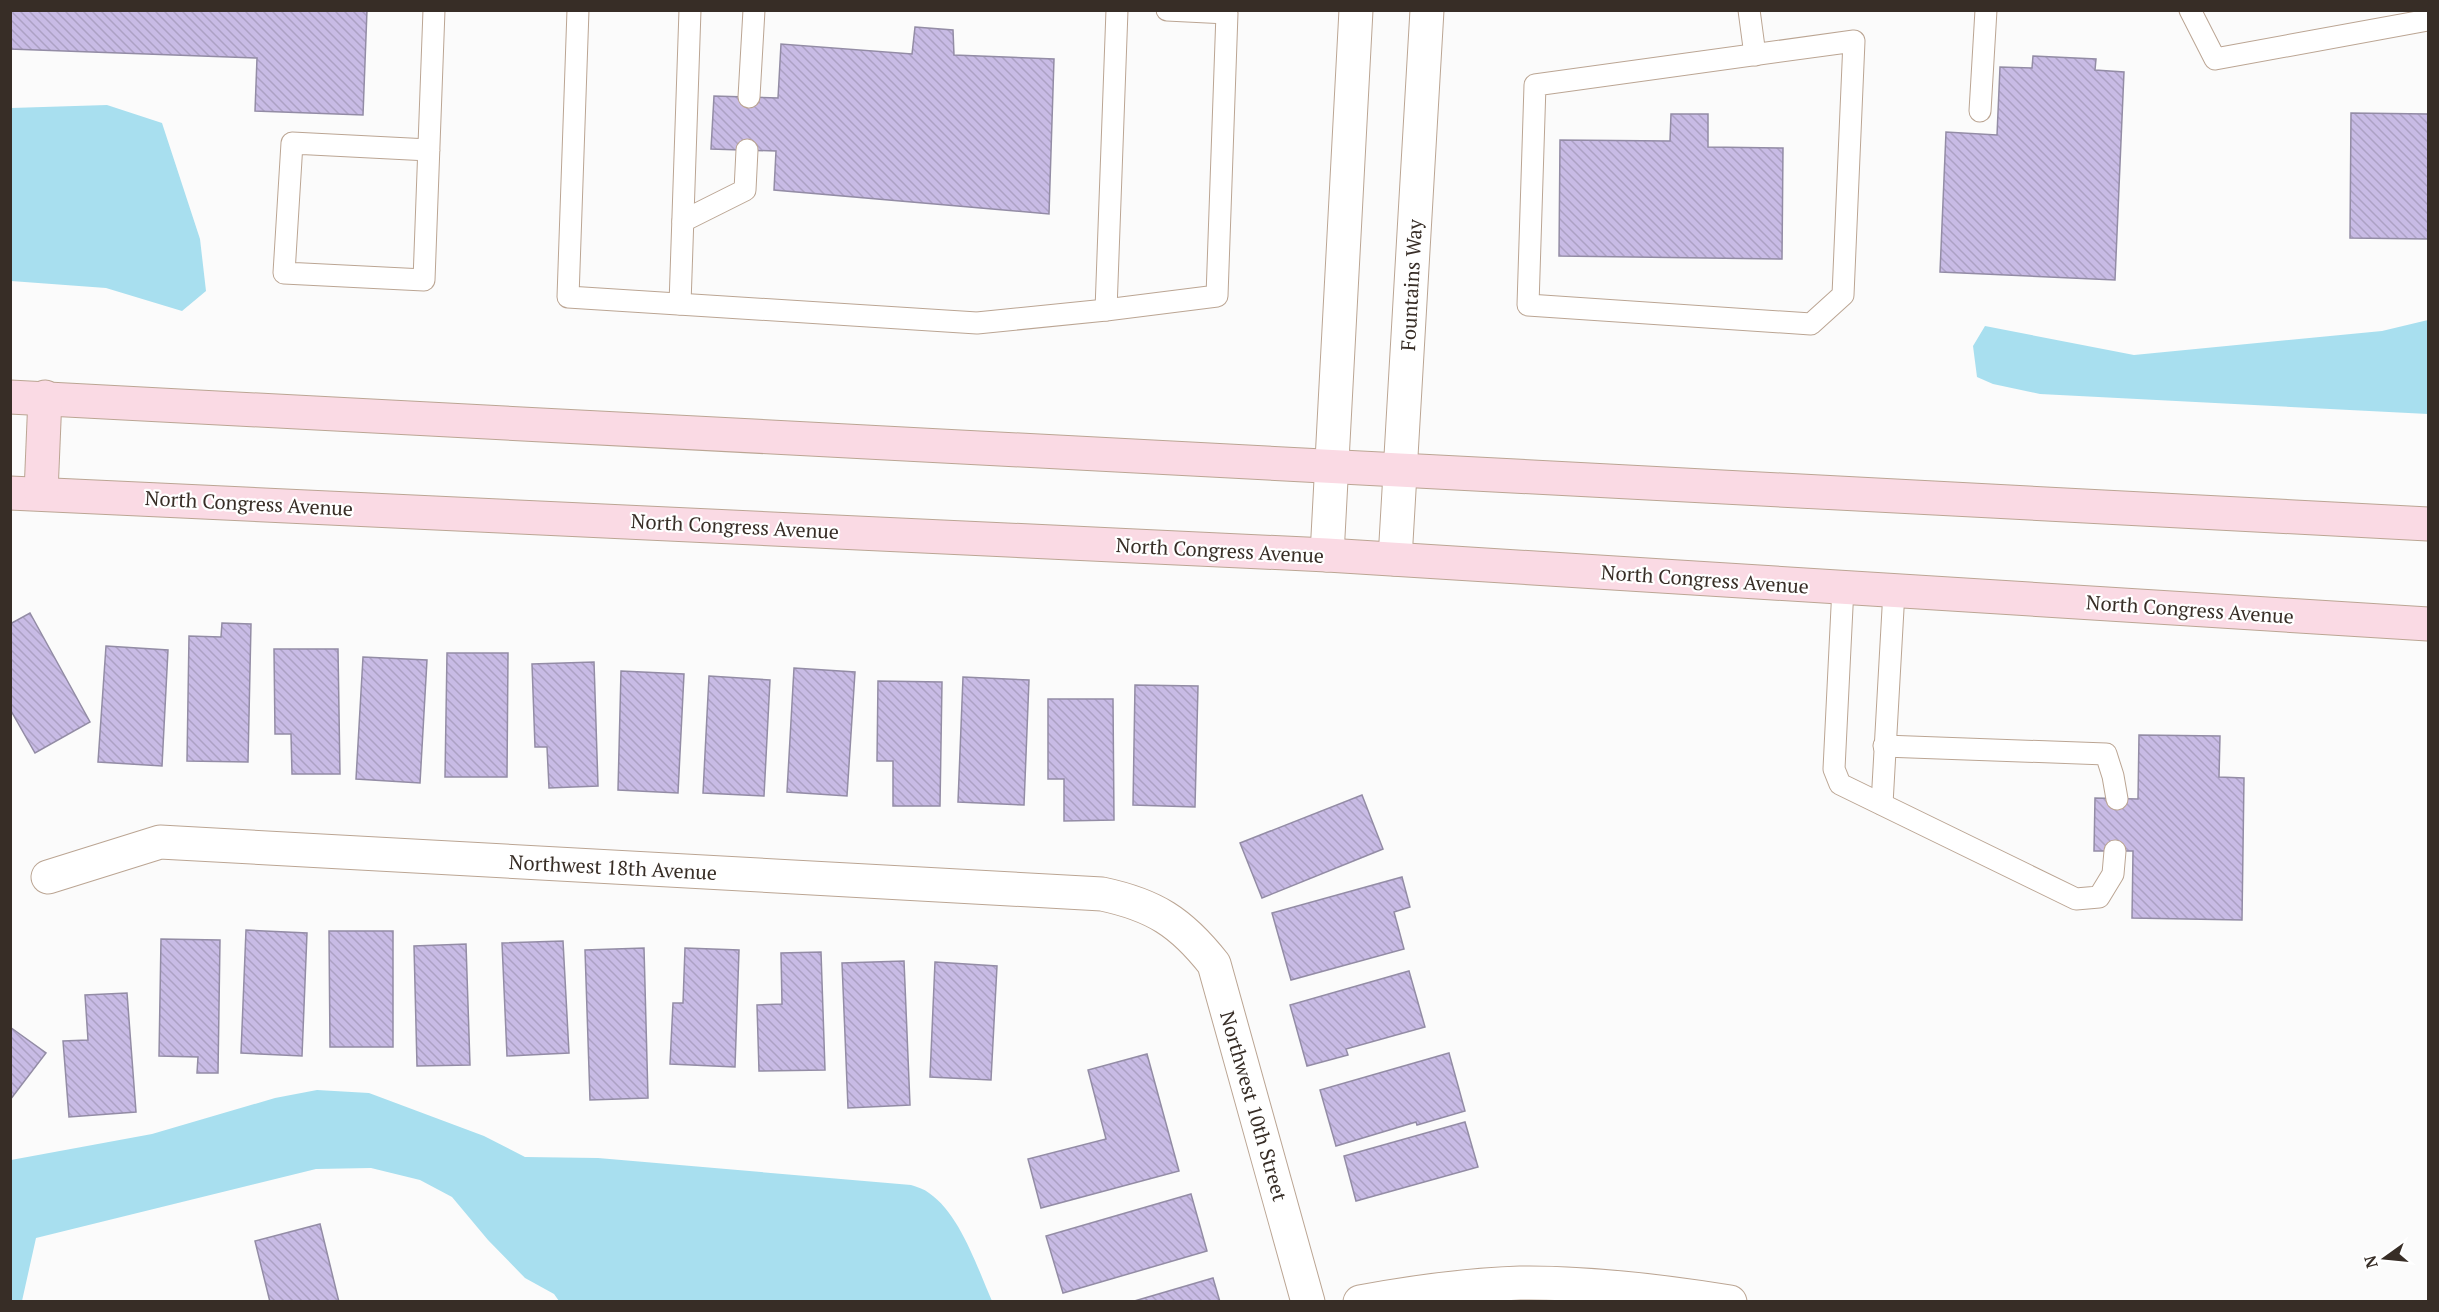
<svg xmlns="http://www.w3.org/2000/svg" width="2439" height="1312" viewBox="0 0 2439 1312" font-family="'PT Serif',serif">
	<defs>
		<pattern id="building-back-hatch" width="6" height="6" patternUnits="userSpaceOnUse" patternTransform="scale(1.5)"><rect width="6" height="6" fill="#c8bbe5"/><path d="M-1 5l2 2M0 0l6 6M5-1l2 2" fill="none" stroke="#aca1c4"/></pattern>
	</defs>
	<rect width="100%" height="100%" fill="#fbfbfb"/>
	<!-- water -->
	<g fill="#a8dfef">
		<path d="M107,105L162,123L200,239L206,291L182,311L106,288L11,281V108Z"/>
		<path d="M2428,320V414L2040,394L1993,384L1977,377L1973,346L1985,326L2134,355L2382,331Z"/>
		<path d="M317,1090L369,1093L484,1136L525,1157L598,1158L911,1185C917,1187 924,1189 929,1193C960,1214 977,1267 992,1301H559L554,1294L525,1278L488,1240L452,1197L420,1180L371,1168L316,1169L36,1238L22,1301H11V1160L152,1134L275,1098Z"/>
	</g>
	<!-- building -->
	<g fill="url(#building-back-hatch)" stroke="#938ca5" stroke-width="1.5">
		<path d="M10,10H367L363,115L255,111L257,58L10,49Z"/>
		<path d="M915,27L953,30L954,55L1054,59L1049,214L774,190L776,151L711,149L714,96L778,98L781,44L912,54Z"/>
		<path d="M2033,56L2096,59L2095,70L2124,72L2115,280L1940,272L1946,132L1997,135L2000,67L2032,68Z"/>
		<path d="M2351,113L2428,114V239L2350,238Z"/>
		<path d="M1671,114H1708V147L1783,148L1782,259L1559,256L1560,140L1670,141Z"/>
		<path d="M30,613L90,722L35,753L10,709V624Z"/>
		<path d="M222,623L251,624L248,762L187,761L189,636L221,637Z"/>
		<path d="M106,646L168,650L162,766L98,762Z"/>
		<path d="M274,649H338L340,774H292L291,734H275Z"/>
		<path d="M447,653H508L507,777H445Z"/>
		<path d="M363,657L427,660L420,783L356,779Z"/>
		<path d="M594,662L598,786L549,788L547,747H535L532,664Z"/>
		<path d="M794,668L855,672L847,796L787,792Z"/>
		<path d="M621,671L684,674L678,793L618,790Z"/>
		<path d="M709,676L770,680L764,796L703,793Z"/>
		<path d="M963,677L1029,680L1024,805L958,802Z"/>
		<path d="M878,681L942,682L940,806H893V761H877Z"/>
		<path d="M1135,685L1198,686L1195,807L1133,805Z"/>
		<path d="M1048,699H1113L1114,820L1064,821V779H1048Z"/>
		<path d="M2139,735L2220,736L2219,777L2244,778L2242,920L2132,918L2133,851H2094L2095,798L2138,799Z"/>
		<path d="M1362,795L1383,849L1262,898L1240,843Z"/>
		<path d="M1402,877L1410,907L1394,912L1404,949L1291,980L1272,913Z"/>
		<path d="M246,930L307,933L302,1056L241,1053Z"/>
		<path d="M329,931H393V1047H330Z"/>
		<path d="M161,939L220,940L218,1073H197L198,1057L159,1056Z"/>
		<path d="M563,941L569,1053L507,1056L502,943Z"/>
		<path d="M466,944L470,1065L417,1066L414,946Z"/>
		<path d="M644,948L648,1098L590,1100L585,950Z"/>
		<path d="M685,948L739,950L735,1067L670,1064L673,1003H683Z"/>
		<path d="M821,952L825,1070L759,1071L757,1005L782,1004L781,953Z"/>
		<path d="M904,961L910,1105L848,1108L842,963Z"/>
		<path d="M935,962L997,966L991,1080L930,1077Z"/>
		<path d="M1409,971L1425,1027L1346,1049L1348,1055L1307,1066L1290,1005Z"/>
		<path d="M127,993L136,1112L69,1117L63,1041L88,1040L85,995Z"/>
		<path d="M10,1027L46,1053L10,1100Z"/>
		<path d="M1449,1053L1465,1111L1417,1125L1416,1122L1336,1146L1320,1090Z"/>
		<path d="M1147,1054L1179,1171L1041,1208L1028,1159L1106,1139L1088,1070Z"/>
		<path d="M1465,1122L1478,1167L1356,1201L1344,1156Z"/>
		<path d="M1191,1194L1207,1251L1063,1293L1046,1236Z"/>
		<path d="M320,1224L339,1302H270L255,1241Z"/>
		<path d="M1213,1278L1220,1302H1131Z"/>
	</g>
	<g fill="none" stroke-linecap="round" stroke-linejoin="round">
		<!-- lane casing -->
		<g stroke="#bba593" stroke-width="23">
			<g id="lane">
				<path d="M578,10L568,297L977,323L1106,310"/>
				<path d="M1117,10L1106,310L1217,296L1227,13L1167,10"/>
				<path d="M1749,10L1755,55"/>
				<path d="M2190,10L2215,59L2428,20"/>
				<path d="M1854,41L1843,295L1811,324L1528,305L1535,85Z"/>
				<path d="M749,97L754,10"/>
				<path d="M1980,111L1986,10"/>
				<path d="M429,150L292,143L284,273L424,280L434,10"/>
				<path d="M683,221L745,190L747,150"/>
				<path d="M680,304L690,10"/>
				<path d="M1843,587L1834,769L1840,784L2076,899L2099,897L2113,874L2115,851"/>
				<path d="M1884,746L2106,754L2113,776L2117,799"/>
				<path d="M1882,804L1894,591"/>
			</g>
		</g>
		<!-- street casing -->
		<g stroke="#bba593" stroke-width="35">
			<g id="street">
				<path d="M1327,555L1356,10"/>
				<path d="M1395,559L1427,10"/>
				<path d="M48,877L160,842L1102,894C1154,905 1181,922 1214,964L1308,1302"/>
				<path d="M1360,1302C1413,1292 1467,1285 1520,1283C1590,1282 1661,1291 1730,1302"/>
			</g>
		</g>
		<!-- secondary casing -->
		<g stroke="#bba593" stroke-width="35">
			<g id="secondary">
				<path d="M10,397L2428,524"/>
				<path d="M10,493L1327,555L2428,624"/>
				<path d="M41,493L45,397"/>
			</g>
		</g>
		<!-- lane -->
		<use href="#lane" stroke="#fff" stroke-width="21"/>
		<!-- street -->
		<use href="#street" stroke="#fff" stroke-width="33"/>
		<!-- secondary -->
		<use href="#secondary" stroke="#fadae4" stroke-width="33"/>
	</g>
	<g text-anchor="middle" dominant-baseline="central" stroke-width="4.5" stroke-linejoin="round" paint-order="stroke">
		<!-- street labels -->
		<g font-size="20" fill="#372d26" stroke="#fff">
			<text transform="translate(1411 285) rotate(-87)">Fountains Way</text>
			<text transform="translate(249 503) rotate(3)">North Congress Avenue</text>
			<text transform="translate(735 526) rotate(3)">North Congress Avenue</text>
			<text transform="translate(1220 550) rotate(3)">North Congress Avenue</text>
			<text transform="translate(1705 579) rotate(4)">North Congress Avenue</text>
			<text transform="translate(2190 609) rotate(4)">North Congress Avenue</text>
			<text transform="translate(613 867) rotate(3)">Northwest 18th Avenue</text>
			<text transform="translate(1254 1106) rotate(74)">Northwest 10th Street</text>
		</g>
	</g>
	<!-- border -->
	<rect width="2439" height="1312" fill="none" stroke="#372d26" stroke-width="24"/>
	<!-- north arrow -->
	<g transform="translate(2385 1258) rotate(255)" stroke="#ffffff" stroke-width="4.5" paint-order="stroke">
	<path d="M0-4.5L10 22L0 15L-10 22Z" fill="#372d26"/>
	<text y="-9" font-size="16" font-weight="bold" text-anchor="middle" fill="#372d26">N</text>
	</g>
</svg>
